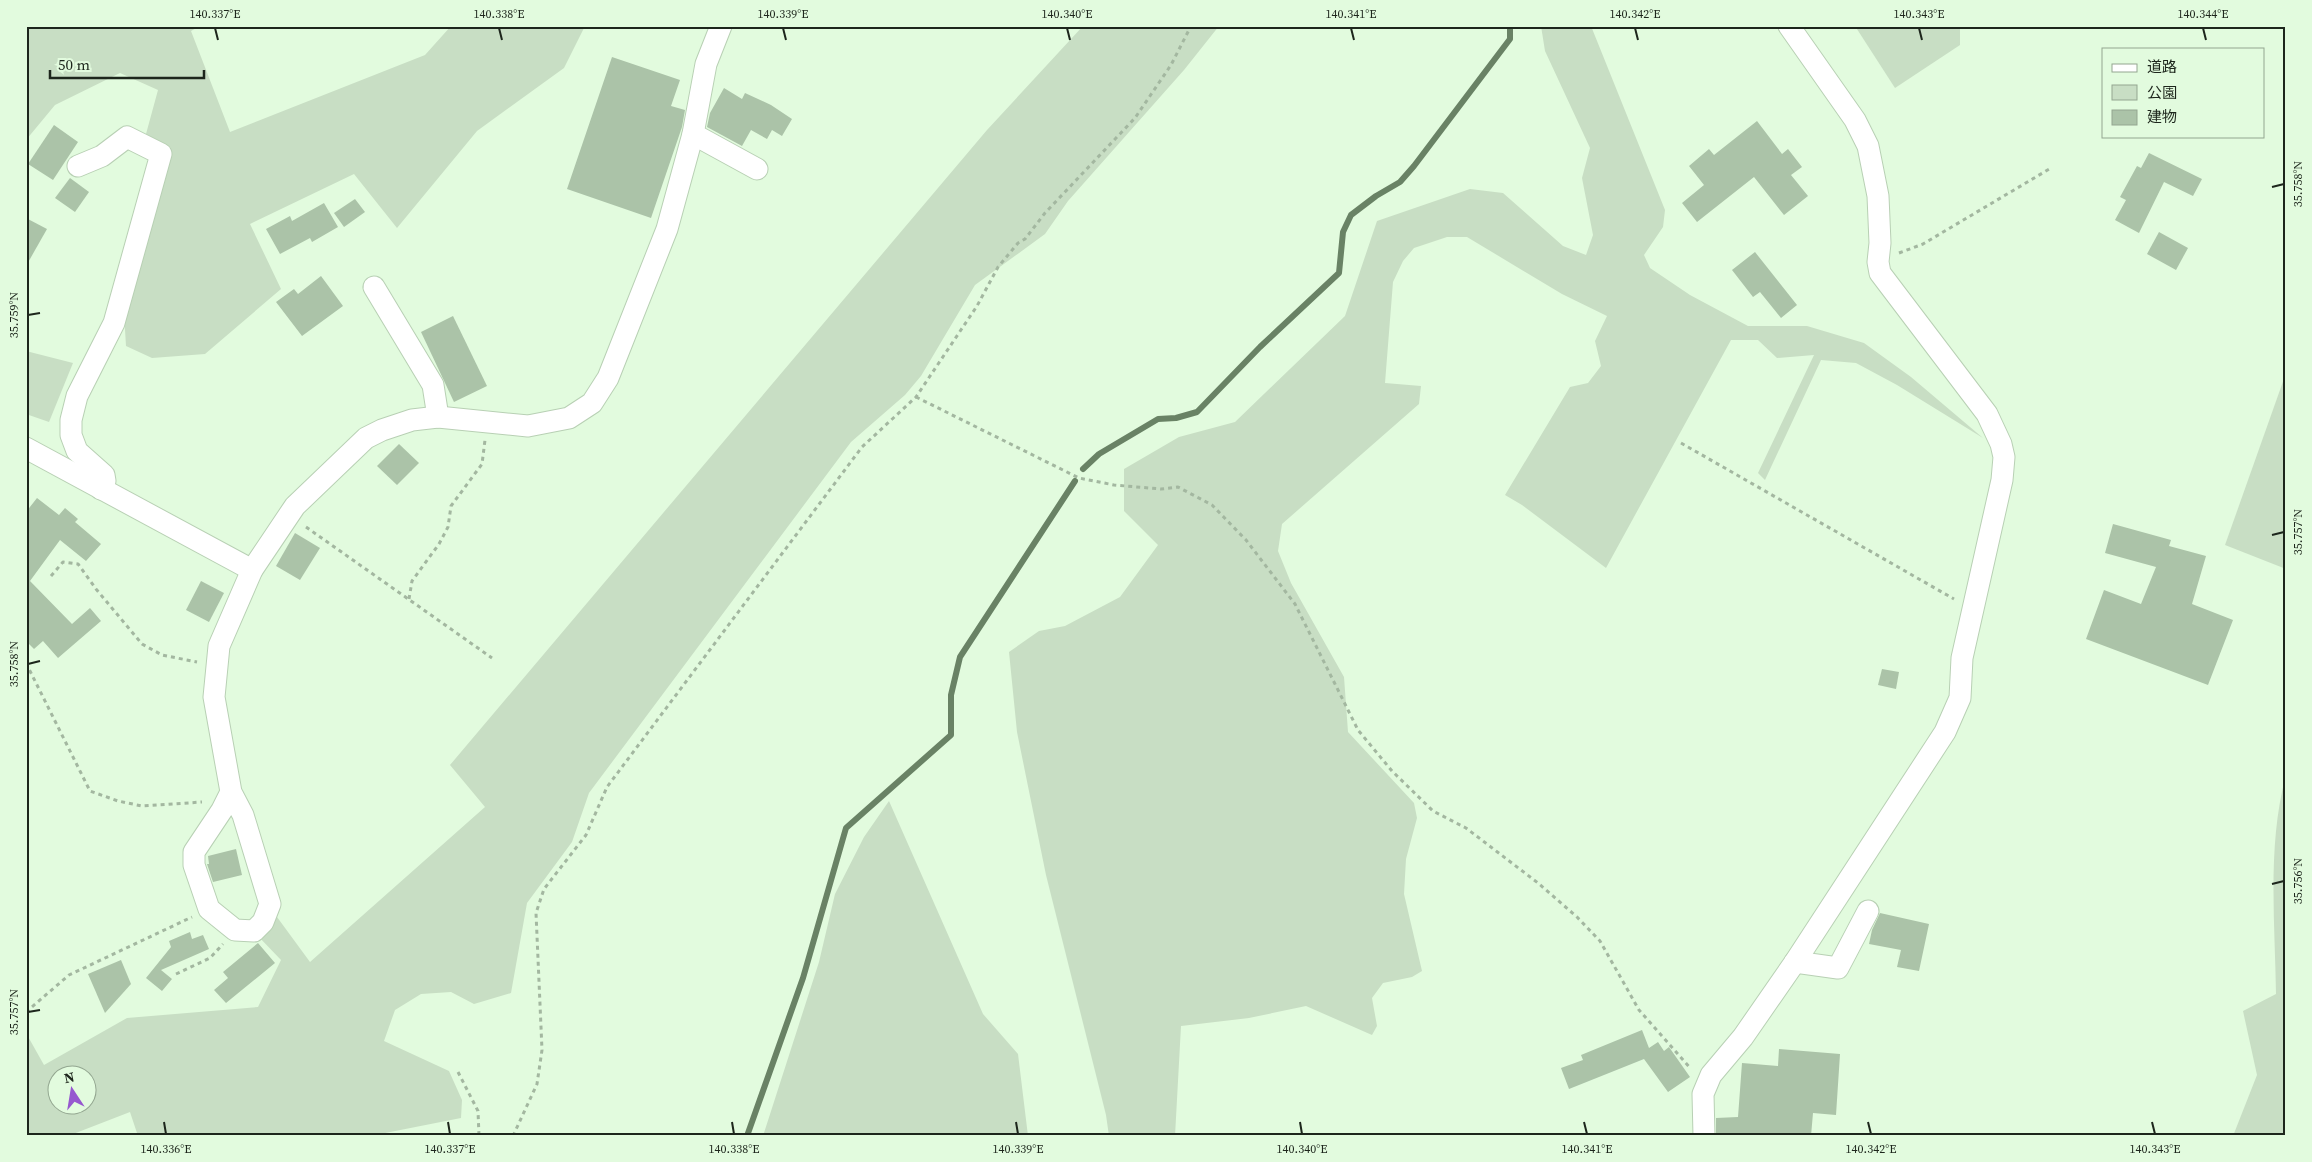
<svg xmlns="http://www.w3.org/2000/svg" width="2312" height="1162" viewBox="0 0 2312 1162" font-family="'Source Serif 4','Noto Sans JP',serif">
	<rect width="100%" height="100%" fill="#e2fbde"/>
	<!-- green -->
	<g fill="#c8dec4" fill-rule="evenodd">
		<path d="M26,26H200L191,31L230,132L425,55L451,26H585L564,68L477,131L397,228L354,174L250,224L281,289L205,354L152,358L126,346L124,313L172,152L146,134L158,90L120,73L55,105L26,140Z"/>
		<path d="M1083,26H1219L1184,70L1068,201L1045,234L975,285L921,376L905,395L851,442L589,793L572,842L527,903L511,993L474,1004L451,992L421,994L395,1010L384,1041L449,1071L462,1100L461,1118L370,1136H138L130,1112L68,1136H26V1033L44,1065L127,1018L258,1007L281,960L257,935L277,917L310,962L485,807L450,765L987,130ZM58,1074H88V1104H58Z"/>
		<path d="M1541,26H1591L1665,210L1663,227L1644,255L1650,268L1690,295L1748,326H1807L1864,343L1911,377L1983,438L1897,385L1856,363L1821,360L1765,480L1758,473L1814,355L1777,358L1758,340H1731L1606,568L1522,505L1505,495L1570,387L1588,383L1601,366L1595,341L1607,316L1562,294L1467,237H1447L1414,248L1403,261L1393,282L1385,383L1421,386L1419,404L1282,524L1278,551L1291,583L1344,677L1348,732L1414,803L1417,818L1406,859L1404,894L1422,971L1412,977L1383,983L1372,998L1377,1026L1372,1035L1306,1006L1249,1018L1181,1026L1175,1136H1109L1106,1115L1046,875L1017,732L1009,652L1039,631L1065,626L1120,597L1158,545L1124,511V469L1179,437L1235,422L1345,316L1377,221L1470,189L1503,193L1563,246L1586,255L1593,235L1582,178L1590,148L1545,51Z"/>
		<path d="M1855,26H1960V45L1895,88Z"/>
		<path d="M26,351L73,363L49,422L26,414Z"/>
		<path d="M2286,373V569L2225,545Z"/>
		<path d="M2286,775V1136H2233L2257,1075L2243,1011L2276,994C2275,922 2267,845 2286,775Z"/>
		<path d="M889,801L983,1014L1018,1054L1028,1136H763L819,962L835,894L864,837Z"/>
	</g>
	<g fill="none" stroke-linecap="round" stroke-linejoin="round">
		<!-- stream -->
		<g stroke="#698265" stroke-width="6">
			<path d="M1083,469L1099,454L1158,419L1176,418L1197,412L1260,347L1339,273L1343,232L1351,215L1376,196L1400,182L1414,166L1510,39V26"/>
			<path d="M747,1136L803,978L846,828L951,735V695L960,657L1075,481"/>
		</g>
	</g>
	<!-- building -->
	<g fill="#abc3a8">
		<path d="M612,57L680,80L671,106L685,110L682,127L651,218L567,189Z"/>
		<path d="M724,88L742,99L745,93L771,105L792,119L782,136L772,130L767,139L751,130L742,146L707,127L710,113Z"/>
		<path d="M1757,121L1782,154L1788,149L1802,167L1791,175L1808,196L1784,215L1754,177L1697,222L1682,203L1704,185L1689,166L1709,149L1714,155Z"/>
		<path d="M54,125L78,142L53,180L28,164Z"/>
		<path d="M2149,153L2202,179L2193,196L2164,182L2139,233L2115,220L2126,200L2120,197L2137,166L2141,168Z"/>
		<path d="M70,178L89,192L75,212L55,198Z"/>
		<path d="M355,199L365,212L344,227L334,213Z"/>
		<path d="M324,203L338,227L312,242L310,238L280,254L266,229L290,216L292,221Z"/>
		<path d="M26,218L47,229L26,266Z"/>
		<path d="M2159,232L2188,248L2176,270L2147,254Z"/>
		<path d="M1755,252L1797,305L1781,318L1760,292L1753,297L1732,270Z"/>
		<path d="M321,276L343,306L302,336L276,302L294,289L298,294Z"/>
		<path d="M453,316L487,386L454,402L421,332Z"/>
		<path d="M399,444L419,463L397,485L377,466Z"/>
		<path d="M37,498L59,515L65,508L78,519L75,522L101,544L86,561L60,540L30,581L72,624L90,608L101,621L58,658L43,641L34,649L26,641V512Z"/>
		<path d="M2113,524L2171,540L2169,546L2206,556L2192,604L2233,620L2208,685L2086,639L2104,590L2141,604L2156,567L2105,553Z"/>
		<path d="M295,533L320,548L300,580L276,566Z"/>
		<path d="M201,581L224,593L209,622L186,610Z"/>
		<path d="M1882,669L1899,672L1896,689L1878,685Z"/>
		<path d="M236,849L242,875L213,882L207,864H209L208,856Z"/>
		<path d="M1880,913L1929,924L1919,971L1897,967L1901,950L1869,944L1872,930Z"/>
		<path d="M190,932L192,939L203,935L209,949L161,970L172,979L162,991L146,978L171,947L169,941Z"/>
		<path d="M258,943L275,963L226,1003L214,990L228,978L223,972Z"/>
		<path d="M121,960L131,984L105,1013L88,974Z"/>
		<path d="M1642,1030L1649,1048L1658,1042L1664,1051L1669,1047L1690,1077L1668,1092L1644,1059L1569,1089L1561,1068L1583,1060L1581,1055Z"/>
		<path d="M1779,1049L1840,1054L1836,1115L1813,1113L1811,1136H1716V1118L1738,1117L1742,1063L1778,1066Z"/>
	</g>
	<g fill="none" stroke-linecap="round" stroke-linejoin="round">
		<!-- minor casing -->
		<g stroke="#b8d0b4" stroke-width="23">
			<g id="minor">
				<path d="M693,134L757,169"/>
				<path d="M78,166L102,156L127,137L161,154L114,323L77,396L71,420V435L77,451L104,475L105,481L101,489"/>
				<path d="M374,287L433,385L438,417"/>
				<path d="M26,448L252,570"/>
				<path d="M231,792L222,810L194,852V865L209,909L235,930L254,931L263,922L270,904L243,815L231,792L214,697L219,646L252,570L295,506L366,438L382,430L412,420L438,417L528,426L569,418L592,403L608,378L667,229L693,134L706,64L721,26"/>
				<path d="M1795,962L1838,968L1868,911"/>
				<path d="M1704,1136L1703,1094L1711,1075L1743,1037L1795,962L1945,732L1960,698L1962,658L2002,480L2004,457L2001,444L1987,414L1880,273L1878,262L1880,243L1878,196L1868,146L1855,120L1789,26"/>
			</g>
		</g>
		<!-- path -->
		<g stroke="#a3b7a0" stroke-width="3" stroke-dasharray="4 4" stroke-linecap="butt">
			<path d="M1899,253L1923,244L2051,168"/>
			<path d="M916,397L1079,478L1114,485L1161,489L1178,487L1212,505L1246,540L1295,604L1358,730L1392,771L1433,811L1466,828L1538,883L1577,917L1600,941L1639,1010L1691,1069"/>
			<path d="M1681,443L1954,599"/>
			<path d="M306,527L492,658"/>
			<path d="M51,576L63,562L78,564L96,589L142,644L162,655L197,662"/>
			<path d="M409,599L412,581L439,544L448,527L451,506L482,464L485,440"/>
			<path d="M26,663L90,791L118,801L142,806L202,802"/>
			<path d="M176,974L210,958L223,944"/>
			<path d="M26,1012L69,975L192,917"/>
			<path d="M458,1072L478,1111L479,1136"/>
			<path d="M513,1136L537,1084L542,1050L536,913L544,889L586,835L607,787L862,447L916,397L977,306L998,267L1018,243L1025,239L1045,213L1135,118L1171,65L1191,26"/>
		</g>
		<!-- minor -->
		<use href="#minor" stroke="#fff" stroke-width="21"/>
	</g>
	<!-- ticks -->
	<path fill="none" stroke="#1d261c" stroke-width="2" d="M215,28L218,40M499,28L502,40M783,28L786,40M1067,28L1070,40M1351,28L1354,40M1635,28L1638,40M1919,28L1922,40M2203,28L2206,40M2272,187L2284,184M28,315L40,313M2272,535L2284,532M28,664L40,661M2272,884L2284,881M28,1012L40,1010M164,1122L166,1134M448,1122L450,1134M732,1122L734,1134M1016,1122L1018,1134M1300,1122L1302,1134M1584,1122L1587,1134M1868,1122L1871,1134M2152,1122L2155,1134"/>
	<!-- border -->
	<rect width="2312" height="1162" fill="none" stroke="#e2fbde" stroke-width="55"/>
	<!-- legend -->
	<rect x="2102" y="48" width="162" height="90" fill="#e2fbde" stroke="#93a690"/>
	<rect x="2112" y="64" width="25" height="8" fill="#ffffff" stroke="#93a690"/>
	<text x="2147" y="72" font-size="15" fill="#1d261c">道路</text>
	<rect x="2112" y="85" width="25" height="15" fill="#c8dec4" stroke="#93a690"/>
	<text x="2147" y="98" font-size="15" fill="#1d261c">公園</text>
	<rect x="2112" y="110" width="25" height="15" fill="#abc3a8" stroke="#93a690"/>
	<text x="2147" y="122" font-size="15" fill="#1d261c">建物</text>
	<!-- north arrow -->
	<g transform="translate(72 1090) rotate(348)"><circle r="24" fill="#e2fbde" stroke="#93a690"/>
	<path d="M0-4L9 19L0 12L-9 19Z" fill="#9658cf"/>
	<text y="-8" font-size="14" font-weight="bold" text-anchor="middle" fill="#1d261c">N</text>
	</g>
	<!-- scale -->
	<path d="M50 70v8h154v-8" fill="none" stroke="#1d261c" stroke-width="2.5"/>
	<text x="58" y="70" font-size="15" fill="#1d261c" stroke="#e2fbde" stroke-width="4" paint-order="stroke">50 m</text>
	<rect x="28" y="28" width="2256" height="1106" fill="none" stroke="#1d261c" stroke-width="2"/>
	<g font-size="12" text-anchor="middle" fill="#1d261c">
		<text x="215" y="18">140.337°E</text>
		<text x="499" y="18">140.338°E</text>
		<text x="783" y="18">140.339°E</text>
		<text x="1067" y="18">140.340°E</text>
		<text x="1351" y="18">140.341°E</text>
		<text x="1635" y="18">140.342°E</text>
		<text x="1919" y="18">140.343°E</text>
		<text x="2203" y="18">140.344°E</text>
		<text transform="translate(2298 184) rotate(-90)" y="4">35.758°N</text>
		<text transform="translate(14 315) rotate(-90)" y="4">35.759°N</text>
		<text transform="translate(2298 532) rotate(-90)" y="4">35.757°N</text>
		<text transform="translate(14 664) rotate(-90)" y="4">35.758°N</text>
		<text transform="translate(2298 881) rotate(-90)" y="4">35.756°N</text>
		<text transform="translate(14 1012) rotate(-90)" y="4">35.757°N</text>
		<text x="166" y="1153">140.336°E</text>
		<text x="450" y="1153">140.337°E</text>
		<text x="734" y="1153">140.338°E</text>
		<text x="1018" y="1153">140.339°E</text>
		<text x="1302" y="1153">140.340°E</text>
		<text x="1587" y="1153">140.341°E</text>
		<text x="1871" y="1153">140.342°E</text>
		<text x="2155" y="1153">140.343°E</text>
	</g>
</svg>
